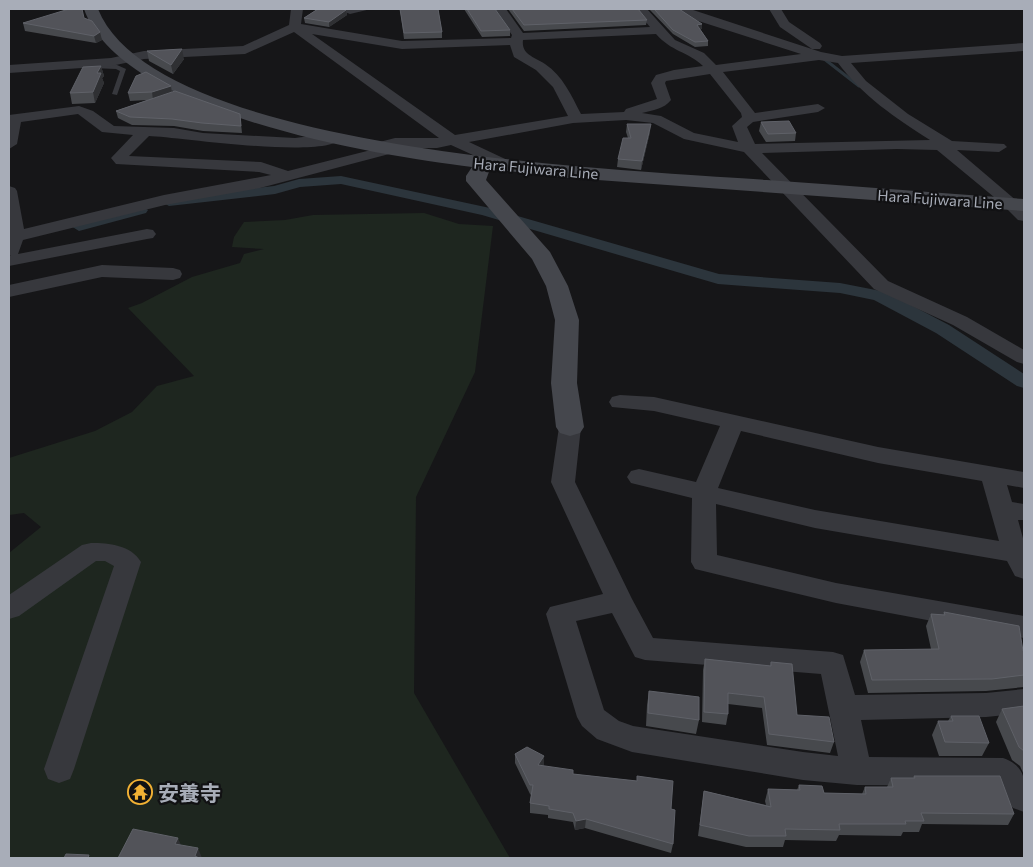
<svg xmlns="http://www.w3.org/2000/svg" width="1033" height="867" font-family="Commissioner,'Noto Sans JP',sans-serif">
	<rect width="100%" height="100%" fill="#161618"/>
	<path fill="#1e261f" d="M424,213L459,224L493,226L475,372L416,497L414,693L510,858H9V553L41,527L24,513L9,515V458L95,431L132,412L157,386L194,376L128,308L142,303L192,277L240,263L244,254L264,249L232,247L234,237L244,222L285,220L313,215Z"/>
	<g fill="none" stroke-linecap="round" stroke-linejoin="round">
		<path stroke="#2c353c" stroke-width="3" d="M823,58L859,86"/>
		<path fill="#2c353c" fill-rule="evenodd" d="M341,176L490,208L719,274L840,283L886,292L949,325L1024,374V388L1017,386L936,333L874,300L840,293L718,284L482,215L341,184L300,187L275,194L169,206L162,202L169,198L274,186L299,179Z
			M141,206L148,210L146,213L79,231L71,226L74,223Z"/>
		<path fill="#37383d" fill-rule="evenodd" d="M337,9H371L350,14Z
			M92,61L96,65H117L126,69L117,95L112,94L120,71L116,69L92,68L89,63Z"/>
		<path fill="#37383d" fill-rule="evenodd" d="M291,9H303L301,24L402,41L511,38L512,35L494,9H506L523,33L650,27L635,9H647L675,40L704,53L716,65L801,54L689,18L676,9H690L821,52L842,56L1024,43V51L851,63L866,81L908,114L952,141L1004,144L1007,147L999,152L957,150L1024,207V221L1018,220L1000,202L937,150L897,149L762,153L888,281L967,317L1024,350V364L1017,362L953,325L874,289L744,152L684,139L653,123L626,120L573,123L469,142L514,163L516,166L508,171L451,145L437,148H394L396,150L393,153L260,188L165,205L23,240L18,254L147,229L153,230L156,234L153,238L147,239L9,266V256L11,255H9V186L15,188L17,191L24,229L164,195L271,175L259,172L116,164L111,158L133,135L102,132L78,114L21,122L17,144L9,149V115L79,106L93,111L114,126L174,128L203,133L295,138L334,133L342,138C327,160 178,137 149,136L129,156L261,162L288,171L371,150L369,147L372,144L395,138H439L294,32L245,54L144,59L111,66L9,73V65L111,58L144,51L243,46L289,25ZM312,34L402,49L510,45L514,57L536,70L553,87L568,116L455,135ZM656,34C672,52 687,51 703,66L674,70L656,75L651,83L657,99L626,109L624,112L581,114C571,95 563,76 545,64C535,57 521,55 523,40ZM819,60L838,63C864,97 894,117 930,140L755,144L747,127L753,122L818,112L825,108L818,104L755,113L723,72ZM710,74L741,113L742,117L732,126L738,142L694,133L661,116L642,113C653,110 664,109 671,100L665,83L666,81Z
			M769,9H781L789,22L820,43L822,46L820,49H812L780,27Z
			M102,265L173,268L180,270L182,274L180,278L173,280L102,277L9,297V285Z
			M620,395L654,397L878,447L1024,472V488L1007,485L1012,502L1024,504V520H1018L1024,542V579L1015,576L1007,561L815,528L716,504L717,555L836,583L1024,616V638L836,603L695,569L691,562L692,498L631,483L627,477L631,471L639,469L696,482L720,426L654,411L612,407L609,402L612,397ZM741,431L878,463L982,481L999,541L815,510L718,488Z
			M570,420L578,422L581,427L575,482L632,599L653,638L833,652L843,655L855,695L986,693L1024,689V713L986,717L861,720L869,757L1003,758C1031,768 1024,788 1024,812L1013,808L995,786L857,785L803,780L632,752L597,739L582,726L577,717L546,614L550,607L603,594L551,482L559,427L562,422ZM612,613L635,657L645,660L821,674L838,756L803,752L633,726L619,721L604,710L576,621Z
			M91,543C109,543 131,545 141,562L74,769L70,779L59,783L48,779L44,769L114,566L105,561H96L19,616L9,619V595L82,545Z"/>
		<path fill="#45474d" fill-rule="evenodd" d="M84,9H98C156,153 628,170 767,180C853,186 938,193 1024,199V211L570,178L490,169L486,180L550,252L568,286L579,320L577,383L584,427L580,433L570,436L560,433L556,427L551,383L555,320L546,286L532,259L466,181V176L472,167C374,155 121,114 84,9Z"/>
	</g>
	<path fill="#47494d" d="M315,9H343L346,10L347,15L329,27L305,23L304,18L316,10Z
		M400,9H438L442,32V38L404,39Z
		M464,9H495L510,30V36L482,37Z
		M508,9H638L647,20L646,25L524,31Z
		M649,9H679L702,24V29H700L708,41V46L695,47L673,34Z
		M84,18L102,40L96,43L25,31L23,23Z
		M147,51L184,59L173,74L149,61Z
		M101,66L104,76L102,78L104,83L95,103L72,104L70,93Z
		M171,86L172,92L240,114L242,133L203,131L174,126L132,125L118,118L116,111L147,100L130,101L128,93Z
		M761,122L796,133L795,141L766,142L759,131Z
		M627,124L650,132L641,170L617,167L618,159L628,138L626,132Z
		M944,612L1023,651H1024V688V687L986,691L868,693L860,662L864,650L931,649L926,626L931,614L943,615Z
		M705,659L770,666L771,662L797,715L834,742L830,753L767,745L762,708L728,704V714L726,725L702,722L703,670Z
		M649,691L699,720L696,734L646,726L647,705Z
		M1024,706V775L1020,766L1012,760L996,722L1002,709Z
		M951,716L989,743L982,756H939L932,735L938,721H948Z
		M515,754L544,766L573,774L637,781V776L671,809L673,844L671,853L585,828L575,830L573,822L548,818V815L530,813V803L531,795L530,794L515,763Z
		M914,776L1014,814L1008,825L922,824L919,832H903L901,836L839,835L836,841L785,840L783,847H746L698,836L704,791L766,805L765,801L768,789L797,790L799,785L824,793L862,794L865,787H887L891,778H913Z"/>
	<path fill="#2f3033" d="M346,10L347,15L329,27V22Z
		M702,24V29L696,30L697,25Z
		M100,32L102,40L96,43L94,36Z
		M182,49L184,59L173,74L171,65Z
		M101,66L104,76L102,78L104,83L95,103L93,92L97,73Z
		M171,86L172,93L153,100L152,92Z
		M651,124L650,132L641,170L642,161Z
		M544,756V765L538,774V765Z
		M586,819L585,828L575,830L576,821Z
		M178,838L183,850L175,844Z
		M198,848L202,858H196L195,856Z"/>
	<path fill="#525359" stroke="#5f6168" d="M69,9H82L84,18L92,21L100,32L94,36L23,23Z
		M318,9H343L346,10L329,22L304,18Z
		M400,9H438L442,32L404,33Z
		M467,9H495L510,30L481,31Z
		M512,9H638L647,20L524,25Z
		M654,9H679L702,24L697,25L708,41L695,42L673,30Z
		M182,49L171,65L147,51Z
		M101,66L97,73H101L93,92L70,93L83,67Z
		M146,72L171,86L152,92L128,93L136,76Z
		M175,91L240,114L241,126L202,123L172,119L130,117L116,111Z
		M789,121L796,133L768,134L761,122Z
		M627,124H651L642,161L618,159L623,138H631Z
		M944,612L1019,626L1023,651H1024V675L992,679L872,680L864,650L939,649L931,614L945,615Z
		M705,659L771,666V662L792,664L797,715L829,717L834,742L769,734L764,697L728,693V714L704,712Z
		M649,691L699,697V720L648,713Z
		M1024,706V751L1019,747L1002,709Z
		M951,716H979L989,743L945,742L938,721H953Z
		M527,747L544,756L538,765L573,770V774L637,781V776L673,781L671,809L675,810L673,844L586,819L576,821L573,813L549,809V806L530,803L533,785H530L515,754Z
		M914,776H1000L1014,814L921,813L924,821H905L906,824H839L840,830L785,829L786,836H749L700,825L704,791L771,807L768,789L800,790L799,785L822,786L824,793L866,794L865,787H893L891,778H915Z
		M133,829L178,838L175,844L198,848L195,856L199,858H118Z
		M66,854L89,855L88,858H64Z"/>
	<defs>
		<symbol id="temple-ring" viewBox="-11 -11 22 22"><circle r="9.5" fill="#111113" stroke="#f2b134" stroke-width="1.5"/><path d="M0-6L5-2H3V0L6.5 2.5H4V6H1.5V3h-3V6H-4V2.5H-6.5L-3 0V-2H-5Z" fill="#f2b134"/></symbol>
	</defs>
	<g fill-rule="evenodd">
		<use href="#temple-ring" x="126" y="778" width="28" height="28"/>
	</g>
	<g text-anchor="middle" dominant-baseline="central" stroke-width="4.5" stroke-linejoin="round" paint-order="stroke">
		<g font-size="15" fill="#a8adb8" stroke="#111113">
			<text transform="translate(536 168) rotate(5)">Hara Fujiwara Line</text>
			<text transform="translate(940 199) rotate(4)">Hara Fujiwara Line</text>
		</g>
		<g font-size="21" font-weight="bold" fill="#a8adb8" stroke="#111113" text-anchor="start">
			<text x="158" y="792">安養寺</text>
		</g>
	</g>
	<rect width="1033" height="867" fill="none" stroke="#a8adb8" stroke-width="20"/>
</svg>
